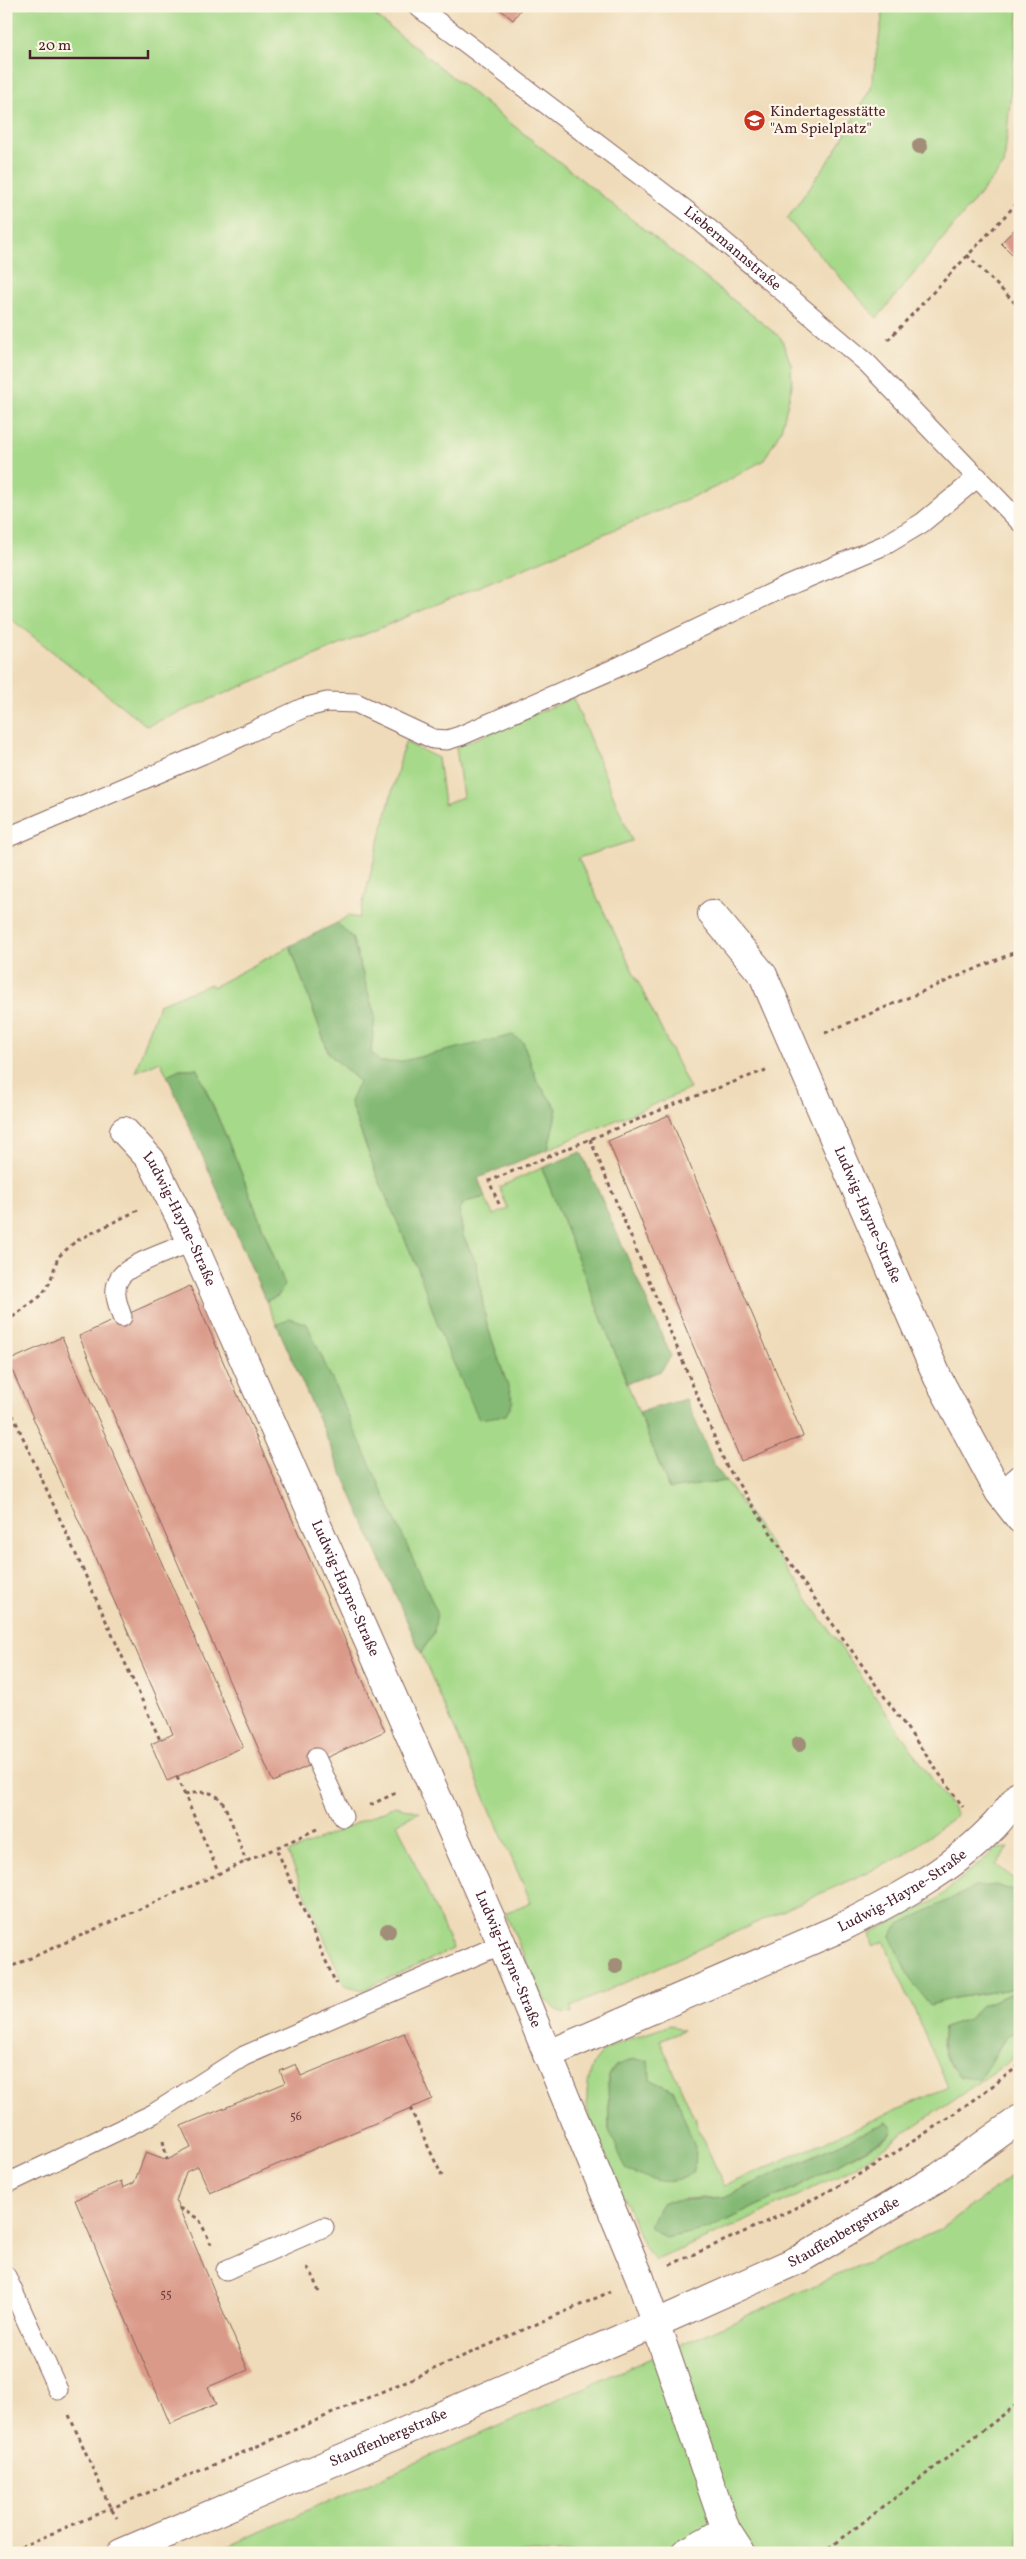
<svg xmlns="http://www.w3.org/2000/svg" width="1026" height="2559" font-family="Vollkorn,serif">
	<rect width="100%" height="100%" fill="#fcf5e5"/>
	<filter id="ink" filterUnits="userSpaceOnUse"><feTurbulence type="fractalNoise" baseFrequency=".02" numOctaves="2"/><feDisplacementMap in="SourceGraphic" scale="10" xChannelSelector="R" yChannelSelector="G"/><feConvolveMatrix kernelMatrix="1 2 1 2 8 2 1 2 1" color-interpolation-filters="sRGB"/></filter>
	<filter id="wash" filterUnits="userSpaceOnUse"><feTurbulence type="fractalNoise" baseFrequency=".0096" numOctaves="4" result="noise"/><feDisplacementMap in="SourceGraphic" scale="20" xChannelSelector="R" yChannelSelector="G"/><feGaussianBlur stdDeviation="1.12" result="paint"/><feColorMatrix in="noise" values="0 0 0 0 0 0 0 0 0 0 0 0 0 0 0 0 0 1.4 0 .05"/><feComposite in="paint" operator="in"/></filter>
	<g filter="url(#wash)">
		<rect width="100%" height="100%" fill="#efdbb9"/>
		<path fill="#a6d989" stroke="#787c5a" fill-rule="evenodd" d="M6,6H363L781,338L791,364L792,386L781,430L764,460L718,486L147,726L6,615Z
			M884,6H1019L1004,165L877,318L787,219L834,153L871,88Z
			M573,698L632,841L578,858L690,1089L548,1149L557,1109L537,1081L523,1042L398,1062H379L371,1052L375,1016L352,938L337,923L348,916L359,918L405,742L438,758L444,804L463,797L456,747Z
			M290,946L329,1054L359,1081L350,1103L377,1176L418,1269L512,1401L486,1322L476,1262L463,1236L459,1210L465,1202L485,1197L493,1215L508,1209L499,1187L542,1168L669,1489L726,1481L957,1815L903,1856L571,2007L572,2014L561,2013L543,1998L505,1913L531,1902L421,1653L434,1633L290,1318L277,1325L266,1301L278,1296L285,1285L237,1162L197,1069H180L167,1075L160,1061L135,1072L159,1004L211,984L213,987Z
			M395,1806L420,1812L397,1823L453,1949L363,1990L344,1985L288,1853Z
			M1009,1848L996,1865L1020,1883V1893C980,1880 975,1887 940,1905L930,2005L955,1998L1011,1989L1020,1981V1992L1017,1991L981,2006L969,2019L944,2027L942,2042L950,2067L992,2061L1006,2036L1020,2029V2051L1007,2063L855,2167L748,2220L656,2260L645,2249L588,2113C585,2096 588,2062 604,2051C617,2042 653,2032 670,2025L683,2030L660,2040L724,2186L948,2087L884,1941L873,1946L870,1933L935,1901L996,1849ZM650,2071V2079L609,2130L608,2078ZM887,2122L893,2129L890,2136L805,2183L708,2229L684,2199L724,2197Z
			M1020,2170V2553H213L939,2230Z"/>
		<path fill="#84b975" stroke="#676c50" d="M337,923L352,937L375,1016L371,1052L379,1062H398L513,1035L523,1042L537,1081L557,1109L548,1149L478,1178L485,1197L465,1202L459,1210L463,1236L476,1262L486,1322L513,1401L506,1415L479,1419L443,1340L418,1269L377,1176L350,1102L359,1081L329,1054L290,946Z
			M180,1069H197L237,1162L285,1285L278,1296L266,1301L167,1075Z
			M581,1152L671,1356L661,1371L627,1383L542,1168Z
			M290,1318L307,1324L437,1612L434,1633L421,1653L277,1325Z
			M686,1399L715,1467L726,1481L669,1489L639,1412Z
			M996,1885L1020,1893V1981L1011,1989L955,1998L930,2005L910,1979L890,1936L898,1925L975,1887Z
			M1017,1991L1020,1992V2029L1006,2036L980,2079L960,2077C946,2063 941,2047 944,2027L969,2019L981,2006Z
			M634,2059L648,2061L650,2079L674,2091L695,2147L694,2171C672,2190 652,2179 627,2171L609,2130L608,2077L615,2066Z
			M887,2122L893,2129L890,2135L805,2183L708,2229L666,2238L650,2227L654,2216L663,2202L724,2197Z"/>
		<g id="blocks">
			<path fill="#da9a89" d="M496,6H523L513,20Z
				M1020,224V262L1001,243Z
				M669,1115L803,1436L741,1461L608,1141Z
				M190,1286L385,1731L273,1782L79,1336Z
				M62,1337L243,1747L167,1781L151,1744L173,1734L8,1361Z
				M404,2033L432,2099L210,2193L198,2166L186,2172L176,2201L248,2370L208,2387L216,2404L170,2424L75,2200L121,2181L123,2188L134,2183L146,2152L167,2160L191,2148L181,2126L285,2083L280,2071L296,2064L301,2076Z"/>
		</g>
	</g>
	<g filter="url(#ink)">
		<use href="#blocks" fill-opacity="0" stroke="#84615d" stroke-width="1"/>
		<g fill="none" stroke-linecap="round" stroke-linejoin="round">
			<defs>
				<g id="service">
					<path id="s1" d="M417,6L695,217L867,363L1020,522"/>
					<path d="M6,838L203,754L303,708L327,702L356,703L433,739L447,740L460,736L616,668L776,591L887,544L922,523L978,477"/>
					<path d="M122,1317C118,1305 112,1291 119,1279C127,1264 175,1249 192,1242"/>
					<path d="M999,1492L1020,1474"/>
					<path d="M316,1758L343,1817"/>
					<path d="M6,2184L153,2114L244,2056L502,1944"/>
					<path d="M226,2270L324,2227"/>
					<path d="M6,2276L58,2390"/>
				</g>
				<g id="minor">
					<path id="s2" d="M712,914L763,975L938,1378L999,1492L1020,1519"/>
					<path id="s3" d="M124,1131L151,1160L192,1242L502,1944L640,2278L726,2530L685,2553"/>
					<path id="s4" d="M547,2055L838,1929C892,1902 948,1873 990,1830C1001,1820 1010,1806 1020,1794"/>
					<path d="M726,2530L741,2553"/>
					<path id="s5" d="M121,2553L657,2323L800,2259L939,2177L1020,2119"/>
				</g>
			</defs>
			<use href="#service" stroke="#84615d" stroke-width="21"/>
			<use href="#minor" stroke="#84615d" stroke-width="30"/>
			<path stroke="#84615d" stroke-width="3" stroke-dasharray="4 4" stroke-linecap="butt" d="M967,255L1020,308
				M888,340L1020,200
				M825,1033L1020,950
				M590,1139L726,1465L805,1585L963,1807
				M499,1204L489,1181L680,1102L766,1070
				M6,1322L42,1295L50,1282L58,1257L76,1241L138,1210
				M6,1400L160,1740
				M177,1777L219,1874
				M185,1795C196,1792 212,1789 221,1800C228,1809 241,1848 246,1862
				M370,1805L398,1792
				M317,1829L276,1848L336,1984
				M6,1969L276,1848
				M410,2108L442,2176
				M163,2141L167,2160
				M179,2208L199,2219L211,2244
				M670,2265C720,2242 771,2221 819,2196C891,2159 956,2114 1020,2065
				M307,2267L315,2279L319,2293
				M69,2415L110,2507L117,2518
				M6,2553L246,2451L610,2292
				M823,2553L1020,2402"/>
			<use href="#service" stroke="#fff" stroke-width="19"/>
			<use href="#minor" stroke="#fff" stroke-width="28"/>
		</g>
		<g fill="#a18d78">
			<circle cx="920" cy="146" r="8"/>
			<circle cx="799" cy="1744" r="8"/>
			<circle cx="388" cy="1931" r="8"/>
			<circle cx="616" cy="1966" r="8"/>
		</g>
	</g>
	<defs>
		<symbol id="school-disc" viewBox="-11 -11 22 22"><circle r="9.5" fill="#c8321e" stroke="#fcf5e5"/><path d="M0-5L7-2L0 1L-7-2ZM-4 1L0 2.5L4 1V4Q0 6-4 4Z" fill="#fff"/></symbol>
	</defs>
	<g fill-rule="evenodd">
		<use href="#school-disc" x="742" y="108" width="25" height="25"/>
	</g>
	<g text-anchor="middle" dominant-baseline="central" stroke-width="4.5" stroke-linejoin="round" paint-order="stroke">
		<g font-size="12" fill="#6e3e42">
			<text x="296" y="2117">56</text>
			<text x="166" y="2295">55</text>
		</g>
		<g font-size="15" fill="#4a1f2b" stroke="#fcf5e5" text-anchor="start">
			<text x="770" y="112">Kindertagesstätte<tspan x="770" dy="17">"Am Spielplatz"</tspan></text>
		</g>
		<g font-size="15" fill="#4a1f2b" stroke="#fcf5e5">
			<text stroke="none"><textPath href="#s1" startOffset="398">Liebermannstraße</textPath></text>
			<text stroke="none"><textPath href="#s2" startOffset="341">Ludwig-Hayne-Straße</textPath></text>
			<text stroke="none"><textPath href="#s3" startOffset="105">Ludwig-Hayne-Straße</textPath></text>
			<text stroke="none"><textPath href="#s3" startOffset="510">Ludwig-Hayne-Straße</textPath></text>
			<text stroke="none"><textPath href="#s4" startOffset="392">Ludwig-Hayne-Straße</textPath></text>
			<text stroke="none"><textPath href="#s3" startOffset="915">Ludwig-Hayne-Straße</textPath></text>
			<text stroke="none"><textPath href="#s5" startOffset="791">Stauffenbergstraße</textPath></text>
			<text stroke="none"><textPath href="#s5" startOffset="291">Stauffenbergstraße</textPath></text>
		</g>
	</g>
	<rect width="1026" height="2559" fill="none" stroke="#fcf5e5" stroke-width="25"/>
	<path d="M30 50v8h118v-8" fill="none" stroke="#4a1f2b" stroke-width="2.5"/>
	<text x="38" y="50" font-size="15" fill="#4a1f2b" stroke="#fcf5e5" stroke-width="4" paint-order="stroke">20 m</text>
</svg>
